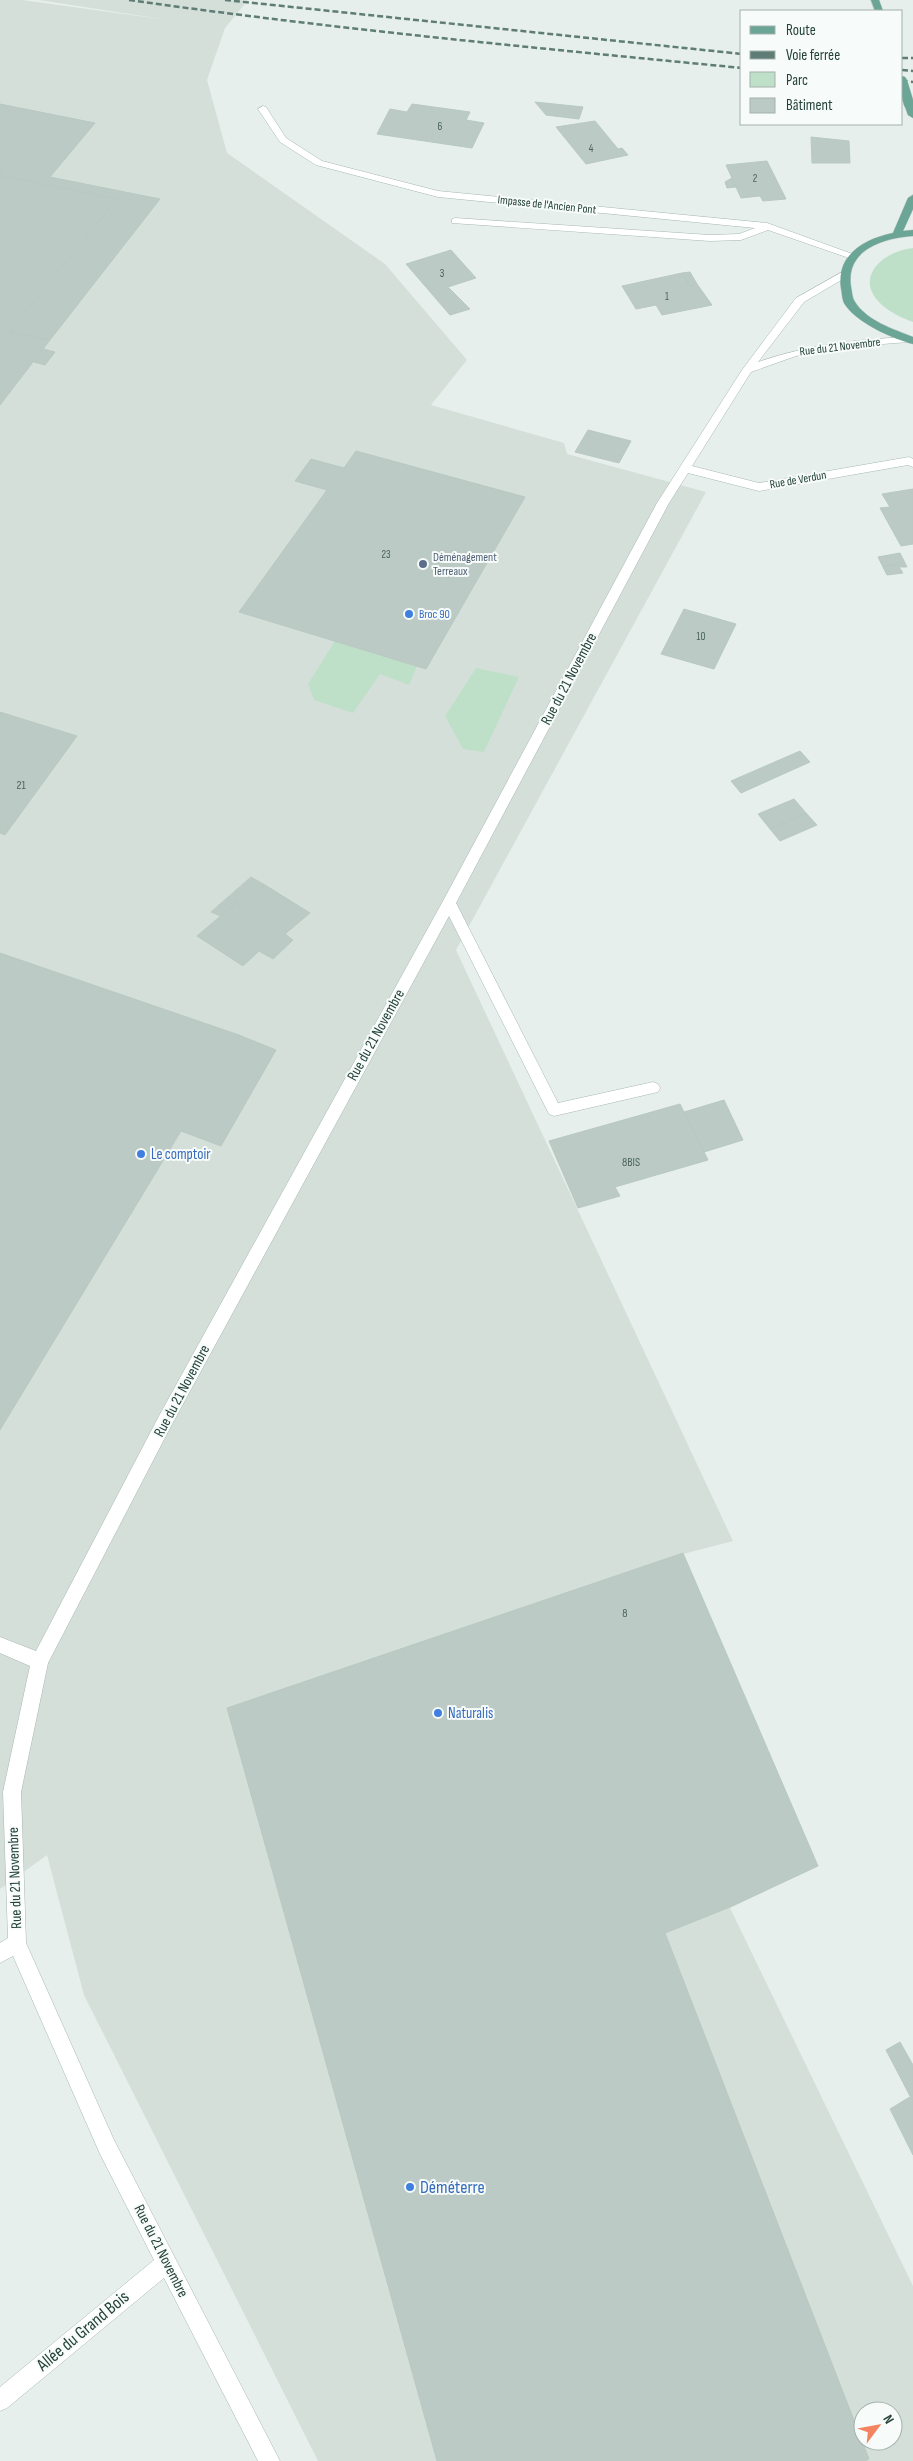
<svg xmlns="http://www.w3.org/2000/svg" width="913" height="2461" font-family="'Sofia Sans Condensed',sans-serif">
	<rect width="100%" height="100%" fill="#e6efeb"/>
	<path fill="#d4dfda" fill-rule="evenodd" d="M0,0H22L168,20L39,0H248L225,28L207,80L227,153L385,264L467,360L431,405L564,443L567,454L706,492L456,950L733,1541L683,1554L818,1866L730,1908L913,2286V2461H318L84,1995L47,1855L0,1889ZM863,2411H893V2441H863Z"/>
	<path fill="#bfe0c8" d="M913,248V322C902,318 891,313 882,305C852,278 883,251 913,248Z
		M335,641L417,666L409,685L380,674L353,713L314,700L308,684Z
		M476,668L519,677L484,752L463,749L445,716Z"/>
	<path fill="#bbcac4" stroke="#b8c9c2" d="M535,102L583,107L579,119L546,115Z
		M0,104L95,123L50,177L160,199L50,340L9,332L117,199L0,175Z
		M412,104L470,112L466,120L484,123L472,148L377,134L390,109L407,112Z
		M595,121L618,149L622,148L628,155L586,164L556,127Z
		M811,137L849,141L850,163H812Z
		M767,161L786,199L763,201L760,196L741,198L726,165Z
		M0,175L117,199L9,332L50,340L0,405Z
		M732,178L736,187L727,188L725,182Z
		M451,250L476,278L448,287L470,309L450,315L406,264Z
		M690,272L697,284L690,286L682,273Z
		M682,273L690,286L697,284L712,305L662,315L656,305L636,309L622,286Z
		M43,349L55,352L45,365L34,362Z
		M588,430L631,441L619,463L575,452Z
		M356,451L525,497L426,669L239,612L327,490L295,481L311,459L344,468Z
		M913,489V544L901,546L880,508L890,507L882,494Z
		M900,553L907,567H900L897,564L883,567L878,557Z
		M897,564L903,573L887,575L883,567Z
		M684,609L736,624L714,669L661,654Z
		M0,712L77,736L5,835L0,833Z
		M800,751L810,762L741,793L731,781Z
		M794,799L806,813L770,829L758,814Z
		M806,813L817,825L780,841L770,829Z
		M251,877L265,885L240,906L236,903L221,916L211,912Z
		M265,885L310,913L285,934L293,940L273,959L259,951L243,966L197,936L236,903L240,906Z
		M0,953L239,1035L276,1050L221,1146L181,1131L0,1430Z
		M724,1100L743,1140L704,1152L684,1112Z
		M680,1104L708,1160L615,1187L620,1196L578,1208L549,1141Z
		M683,1553L818,1866L730,1907L665,1933L869,2459L865,2461H437L227,1708Z
		M900,2042L913,2065V2095L910,2096L886,2050Z
		M913,2095V2155L890,2109Z"/>
	<g fill="none" stroke-linecap="round" stroke-linejoin="round">
		<defs>
			<path id="minor" d="M263,106L266,107L286,138L322,161L438,191L767,223L858,256L849,258L768,230L741,240L710,241L452,223V219L455,218L710,235L739,234L755,228L438,197L316,165L280,142L258,109Z
				M844,271L849,274L848,276L804,302L758,362C807,345 854,340 905,337L909,338V342L843,347L796,356L751,372L692,466L759,483L909,457L913,459V467L908,465L759,491L688,473L669,503L456,903L558,1103L653,1082L658,1084L660,1088L658,1092L554,1116L549,1114L449,916L171,1426L48,1663L21,1792L26,1943L114,2140L280,2461H258L164,2278L7,2408L0,2411V2387L154,2260L100,2154L13,1956L0,1963V1943L8,1938L3,1792L30,1666L0,1653V1637L36,1651L159,1416L443,901L657,503L742,370L796,298Z"/>
			<path id="major" d="M871,0H879L883,11H875Z
				M909,101L913,103V118L908,115L904,104Z
				M913,195V209L903,231L913,230V236C883,238 845,250 851,287C852,291 852,298 855,302C867,321 893,329 913,337V344C893,339 855,322 844,303C842,299 842,292 841,288C836,255 864,239 893,233L908,198Z"/>
		</defs>
		<use href="#minor" stroke="#a8b8b2" stroke-width="1"/>
		<use href="#major" stroke="#c2cac8" stroke-width="1"/>
		<use href="#minor" fill="#fff" fill-rule="evenodd"/>
		<use href="#major" fill="#6aa596" fill-rule="evenodd"/>
		<path stroke="#5f7d75" stroke-width="2.5" stroke-dasharray="6 3" stroke-linecap="butt" d="M129,0C333,29 537,48 742,68
			M225,0L742,54
			M902,58H913
			M902,70L913,71
			M902,81L913,82"/>
		<defs>
			<path id="major-bridge" d="M902,81L909,104"/>
		</defs>
		<use href="#major-bridge" stroke="#c2cac8" stroke-width="11" stroke-linecap="butt"/>
		<use href="#major-bridge" stroke="#6aa596" stroke-width="10"/>
	</g>
	<circle fill="#5c6f8a" stroke="#f7fbf9" stroke-width="2" cx="423" cy="564" r="5"/>
	<g fill="#3f7fe0" stroke="#f7fbf9" stroke-width="2">
		<circle cx="409" cy="614" r="5"/>
		<circle cx="141" cy="1154" r="5"/>
		<circle cx="438" cy="1713" r="5"/>
		<circle cx="410" cy="2187" r="5"/>
	</g>
	<g text-anchor="middle" dominant-baseline="central" stroke-width="4" stroke-linejoin="round" paint-order="stroke">
		<g font-size="11" fill="#4a645c">
			<text x="440" y="126">6</text>
			<text x="591" y="148">4</text>
			<text x="755" y="178">2</text>
			<text x="442" y="273">3</text>
			<text x="667" y="296">1</text>
			<text x="386" y="554">23</text>
			<text x="701" y="636">10</text>
		</g>
		<g font-size="12" fill="#24423a" stroke="#f7fbf9">
			<text transform="translate(547 205) rotate(6)">Impasse de l'Ancien Pont</text>
			<text transform="translate(840 347) rotate(-7)">Rue du 21 Novembre</text>
			<text transform="translate(798 480) rotate(-10)">Rue de Verdun</text>
		</g>
		<g font-size="12" fill="#4e5e75" stroke="#f7fbf9" text-anchor="start">
			<text x="433" y="557">Déménagement<tspan x="433" dy="14">Terreaux</tspan></text>
		</g>
		<g font-size="12" fill="#366cbe" stroke="#f7fbf9" text-anchor="start">
			<text x="419" y="614">Broc 90</text>
		</g>
		<g font-size="12" fill="#4a645c">
			<text x="21" y="785">21</text>
			<text x="631" y="1162">8BIS</text>
			<text x="625" y="1613">8</text>
		</g>
		<g font-size="15" fill="#24423a" stroke="#f7fbf9">
			<text transform="translate(569 679) rotate(-62)">Rue du 21 Novembre</text>
			<text transform="translate(376 1035) rotate(-61)">Rue du 21 Novembre</text>
			<text transform="translate(182 1391) rotate(-62)">Rue du 21 Novembre</text>
			<text transform="translate(15 1878) rotate(-92)">Rue du 21 Novembre</text>
			<text transform="translate(161 2251) rotate(63)">Rue du 21 Novembre</text>
		</g>
		<g font-size="15" fill="#366cbe" stroke="#f7fbf9" text-anchor="start">
			<text x="151" y="1154">Le comptoir</text>
			<text x="448" y="1713">Naturalis</text>
		</g>
		<g font-size="18" fill="#366cbe" stroke="#f7fbf9" text-anchor="start">
			<text x="420" y="2187">Déméterre</text>
		</g>
		<g font-size="18" fill="#24423a" stroke="#f7fbf9">
			<text transform="translate(83 2331) rotate(-40)">Allée du Grand Bois</text>
		</g>
	</g>
	<rect x="740" y="10" width="162" height="115" fill="#f7fbf9" stroke="#a3b1ad"/>
	<rect x="750" y="26" width="25" height="8" fill="#6aa596" stroke="#a3b1ad"/>
	<text x="786" y="35" font-size="15" fill="#24423a">Route</text>
	<rect x="750" y="51" width="25" height="8" fill="#5f7d75" stroke="#a3b1ad"/>
	<text x="786" y="60" font-size="15" fill="#24423a">Voie ferrée</text>
	<rect x="750" y="72" width="25" height="15" fill="#bfe0c8" stroke="#a3b1ad"/>
	<text x="786" y="85" font-size="15" fill="#24423a">Parc</text>
	<rect x="750" y="98" width="25" height="15" fill="#bbcac4" stroke="#a3b1ad"/>
	<text x="786" y="110" font-size="15" fill="#24423a">Bâtiment</text>
	<g transform="translate(878 2426) rotate(58)"><circle r="24" fill="#f7fbf9" stroke="#a3b1ad"/>
	<path d="M0-4L9 19L0 12L-9 19Z" fill="#f4845f"/>
	<text y="-8" font-size="14" font-weight="bold" text-anchor="middle" fill="#24423a">N</text>
	</g>
</svg>
